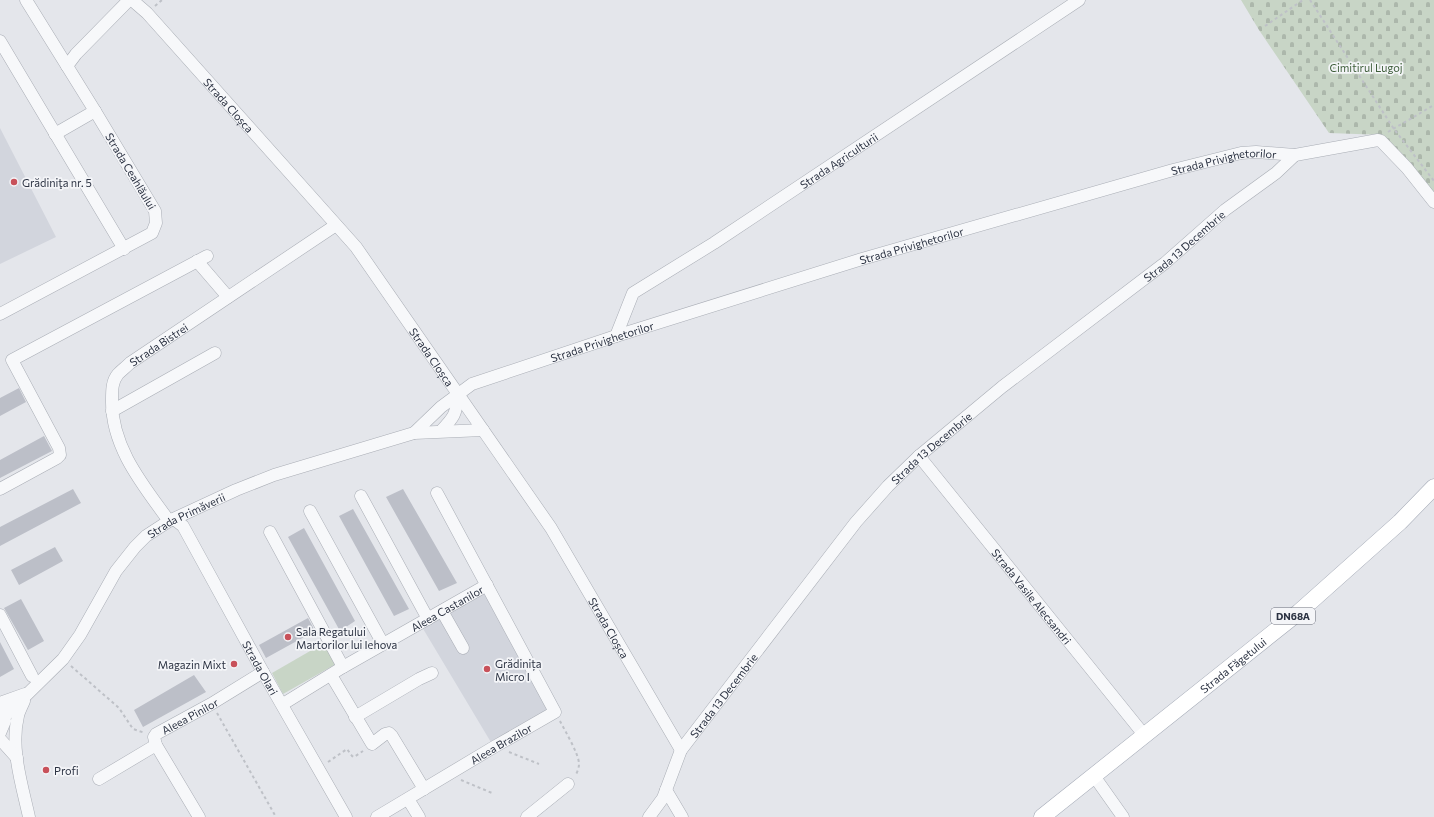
<svg xmlns="http://www.w3.org/2000/svg" width="1434" height="817" font-family="Commissioner,sans-serif">
	<defs>
		<pattern id="cemetery-stones" width="16" height="16" patternUnits="userSpaceOnUse"><rect width="16" height="16" fill="#c8d5c6"/><path d="M2 7V4a2 2 0 0 1 4 0v3zM10 15v-3a2 2 0 0 1 4 0v3z" fill="#acb7ab"/></pattern>
	</defs>
	<rect width="100%" height="100%" fill="#e4e6eb"/>
	<path fill="#d2d5dd" d="M0,128L56,237L0,264Z
		M485,590L548,710L492,744L422,627Z"/>
	<path fill="url(#cemetery-stones)" d="M1241,0H1434V201L1383,135L1329,133L1259,30Z"/>
	<path fill="#c8d5c6" d="M324,643L336,664L283,694L272,673Z"/>
	<path fill="#bcbfc8" d="M19,388L26,402L0,416V398Z
		M44,436L52,451L0,478V460Z
		M73,489L81,503L0,546V527Z
		M403,489L457,583L439,591L386,497Z
		M353,509L409,609L394,616L339,516Z
		M304,528L355,621L340,631L288,537Z
		M55,547L63,561L19,585L11,570Z
		M21,599L44,641L28,650L4,608Z
		M308,618L315,631L266,658L259,645Z
		M0,642L14,669L0,677Z
		M194,675L206,692L143,727L134,710Z"/>
	<g fill="none" stroke-linecap="round" stroke-linejoin="round">
		<defs>
			<g id="minor">
				<path id="s1" d="M132,0L147,13L356,247L551,528L681,750"/>
				<path d="M0,41L124,249"/>
				<path d="M67,66L76,54L129,0"/>
				<path d="M55,134L95,111"/>
				<path d="M197,261L228,297"/>
				<path d="M0,314L152,233L156,223L155,211L95,111L26,0"/>
				<path id="s2" d="M616,336L633,293L714,243L1079,0"/>
				<path d="M112,411L215,353"/>
				<path d="M441,431C454,417 456,415 458,395"/>
				<path id="s3" d="M414,433L441,407L472,384L616,336L862,259L1173,170L1241,153L1256,152L1295,155L1378,140L1381,141L1407,168L1434,202"/>
				<path id="s4" d="M919,456L1145,736"/>
				<path d="M0,489L57,458L60,455L59,448L12,360L207,256"/>
				<path d="M361,496L428,619"/>
				<path d="M310,511L383,644"/>
				<path id="s5" d="M174,519L183,526L263,672L346,817"/>
				<path id="s6" d="M169,521C143,485 111,447 112,400C112,390 112,381 118,374C122,370 126,367 130,363L336,225"/>
				<path d="M270,532L343,667"/>
				<path d="M442,611L463,648"/>
				<path d="M0,615L32,676"/>
				<path d="M331,675L372,744L385,734L389,733L392,736L424,789"/>
				<path d="M24,701C22,706 19,711 18,716C10,748 22,785 29,817"/>
				<path d="M0,703L25,694"/>
				<path id="s7" d="M283,704L343,667L487,585"/>
				<path id="s8" d="M4,717L63,659L80,635L116,571L135,547L146,536L169,521L236,490L274,475L414,433L483,430"/>
				<path d="M355,717L419,679L432,673"/>
				<path d="M0,733L5,721L1,710"/>
				<path d="M0,739L17,758"/>
				<path d="M1094,776L1123,817"/>
				<path d="M99,779L156,745"/>
				<path d="M666,790L682,817"/>
				<path d="M408,799L419,817"/>
				<path id="s9" d="M199,817L156,745L154,737L156,734L211,704L263,672"/>
				<path id="s10" d="M377,817L494,747L555,712L437,493"/>
				<path d="M527,817L568,784"/>
				<path id="s11" d="M649,817L663,798L681,750L856,522L888,486L919,456L1002,387L1165,263L1225,210L1276,173L1295,155"/>
			</g>
			<g id="major">
				<path id="s12" d="M1042,817L1299,612L1400,522L1434,487"/>
			</g>
		</defs>
		<use href="#minor" stroke="#a9adb5" stroke-width="13"/>
		<use href="#major" stroke="#a4aab6" stroke-width="17"/>
		<path stroke="#bec1c7" stroke-width="2" stroke-dasharray="3 3" stroke-linecap="butt" d="M1310,0L1394,129L1434,181
			M155,6L162,0
			M1265,26L1303,0
			M1388,132L1434,105
			M71,666L119,708L133,729L145,733
			M217,713L276,817
			M560,721C565,731 579,754 579,764C579,768 577,773 575,776
			M509,752L539,764
			M328,762L347,749L352,756L354,757L363,751
			M461,780L492,793"/>
		<use href="#minor" stroke="#f7f8fa" stroke-width="12"/>
		<use href="#major" stroke="#fff" stroke-width="16"/>
	</g>
	<g fill="#c8515a" stroke="#f4f5f8" stroke-width="1.5">
		<circle cx="14" cy="182" r="4"/>
		<circle cx="288" cy="637" r="4"/>
		<circle cx="234" cy="664" r="4"/>
		<circle cx="487" cy="669" r="4"/>
		<circle cx="46" cy="770" r="4"/>
	</g>
	<g text-anchor="middle" dominant-baseline="central" stroke-width="3.5" stroke-linejoin="round" paint-order="stroke">
		<rect fill="#f4f5f8" stroke="#686d79" stroke-width="1" x="1271" y="608" width="44" height="16" rx="3"/>
		<g font-size="10" font-weight="bold" fill="#2c3343">
			<text x="1293" y="616">DN68A</text>
		</g>
		<g font-size="11" fill="#3e5e3a" stroke="#f4f5f8">
			<text x="1366" y="67">Cimitirul Lugoj</text>
		</g>
		<g font-size="11" fill="#2c3343" stroke="#f4f5f8">
			<text stroke="none"><textPath href="#s1" startOffset="143">Strada Cloșca</textPath></text>
			<text stroke="none"><textPath href="#s2" startOffset="291">Strada Agriculturii</textPath></text>
			<text stroke="none"><textPath href="#s3" startOffset="861">Strada Privighetorilor</textPath></text>
			<text transform="translate(131 171) rotate(59)">Strada Ceahlăului</text>
			<text stroke="none"><textPath href="#s3" startOffset="537">Strada Privighetorilor</textPath></text>
			<text stroke="none"><textPath href="#s11" startOffset="792">Strada 13 Decembrie</textPath></text>
			<text stroke="none"><textPath href="#s3" startOffset="213">Strada Privighetorilor</textPath></text>
			<text stroke="none"><textPath href="#s6" startOffset="214">Strada Bistrei</textPath></text>
			<text stroke="none"><textPath href="#s1" startOffset="467">Strada Cloșca</textPath></text>
			<text stroke="none"><textPath href="#s11" startOffset="468">Strada 13 Decembrie</textPath></text>
			<text stroke="none"><textPath href="#s8" startOffset="277">Strada Primăverii</textPath></text>
			<text stroke="none"><textPath href="#s4" startOffset="180">Strada Vasile Alecsandri</textPath></text>
			<text stroke="none"><textPath href="#s7" startOffset="190">Aleea Castanilor</textPath></text>
			<text stroke="none"><textPath href="#s1" startOffset="791">Strada Cloșca</textPath></text>
			<text stroke="none"><textPath href="#s12" startOffset="244">Strada Făgetului</textPath></text>
			<text stroke="none"><textPath href="#s5" startOffset="173">Strada Olari</textPath></text>
			<text stroke="none"><textPath href="#s11" startOffset="144">Strada 13 Decembrie</textPath></text>
			<text stroke="none"><textPath href="#s9" startOffset="134">Aleea Pinilor</textPath></text>
			<text stroke="none"><textPath href="#s10" startOffset="144">Aleea Brazilor</textPath></text>
		</g>
		<g font-size="11" fill="#2c3343" stroke="#f4f5f8" text-anchor="start">
			<text x="22" y="182">Grădiniţa nr. 5</text>
			<text x="296" y="631">Sala Regatului<tspan x="296" dy="13">Martorilor lui Iehova</tspan></text>
			<text x="495" y="663">Grădinița<tspan x="495" dy="13">Micro I</tspan></text>
			<text x="226" y="664" text-anchor="end">Magazin Mixt</text>
			<text x="54" y="770">Profi</text>
		</g>
	</g>
</svg>
